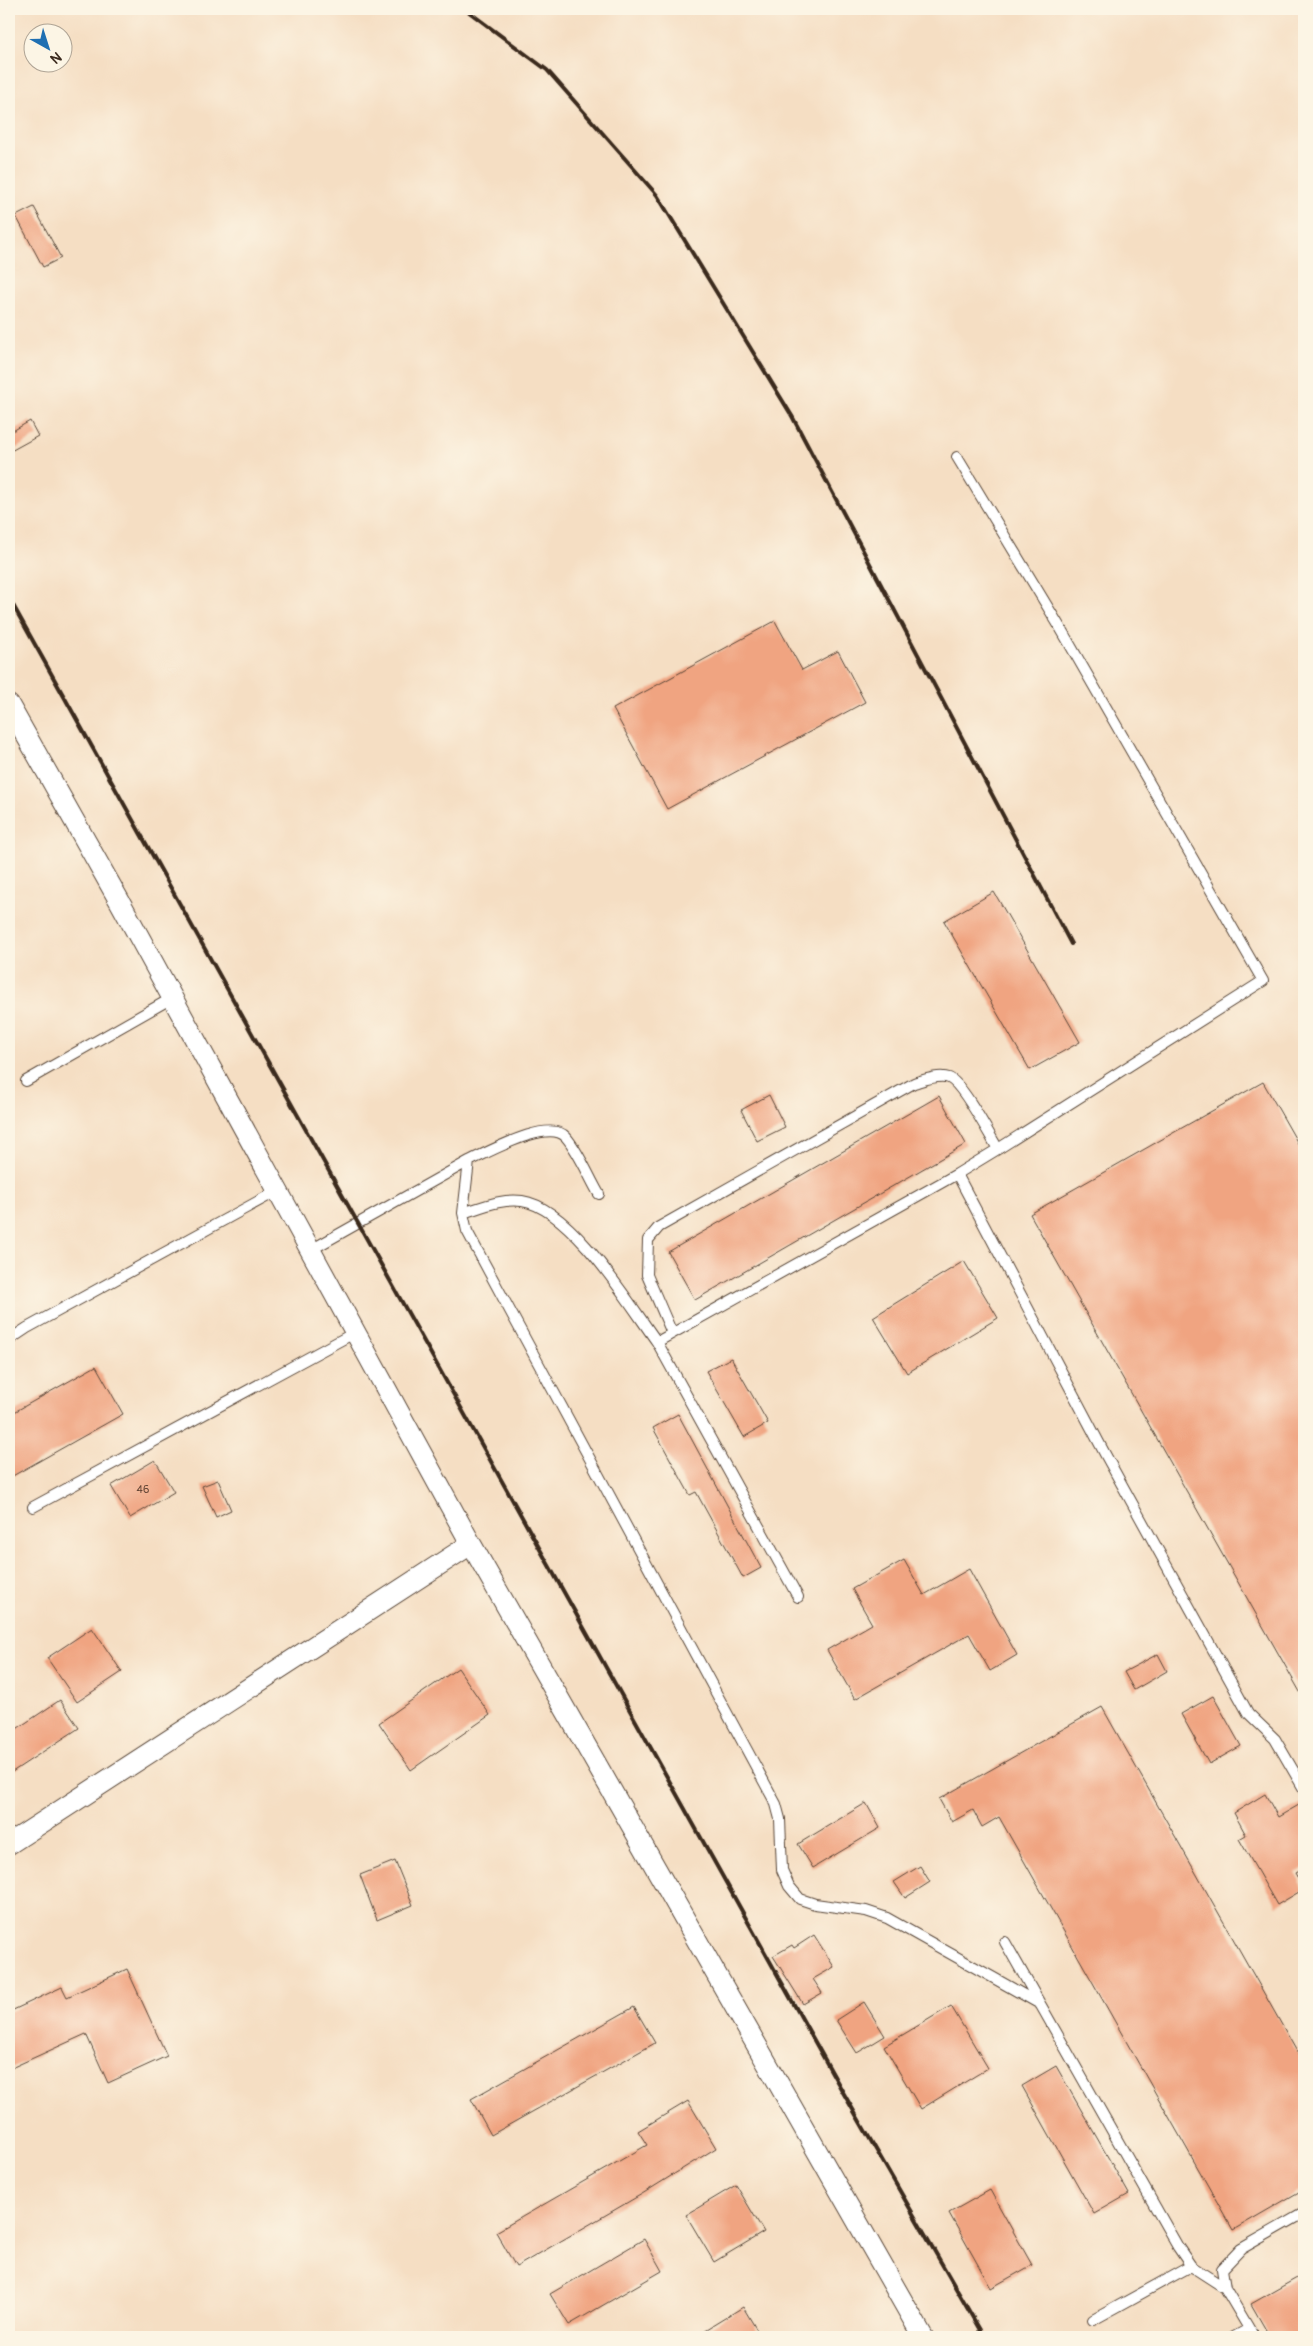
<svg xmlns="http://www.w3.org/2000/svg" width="1313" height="2346" font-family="Pangolin,sans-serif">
	<rect width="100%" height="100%" fill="#fcf5e5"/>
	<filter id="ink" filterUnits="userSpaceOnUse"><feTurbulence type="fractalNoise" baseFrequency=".02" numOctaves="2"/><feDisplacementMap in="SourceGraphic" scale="10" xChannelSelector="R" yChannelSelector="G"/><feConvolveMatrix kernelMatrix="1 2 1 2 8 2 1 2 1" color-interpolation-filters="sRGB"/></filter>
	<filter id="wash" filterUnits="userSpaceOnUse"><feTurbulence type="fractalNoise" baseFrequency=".0096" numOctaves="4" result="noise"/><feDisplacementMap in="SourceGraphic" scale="20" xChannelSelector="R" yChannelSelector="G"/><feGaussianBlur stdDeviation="1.12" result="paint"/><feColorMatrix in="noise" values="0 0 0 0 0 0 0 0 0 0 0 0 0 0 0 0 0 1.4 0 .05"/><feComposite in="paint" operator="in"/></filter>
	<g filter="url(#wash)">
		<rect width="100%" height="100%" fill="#f5dec3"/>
		<g id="blocks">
			<path fill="#f0a481" d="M34,207L61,258L43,267L16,216Z
				M30,421L38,436L9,452V433Z
				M775,621L802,670L838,651L865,702L667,809L613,709Z
				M994,892L1080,1042L1030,1070L944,921Z
				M1263,1082L1304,1154V1699L1030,1214Z
				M769,1095L785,1127L757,1141L741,1110Z
				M939,1096L966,1144L695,1300L668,1252Z
				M964,1261L998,1318L907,1373L873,1317Z
				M731,1358L768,1423L744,1437L706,1371Z
				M96,1366L123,1414L9,1478V1415Z
				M678,1414L761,1568L743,1578L696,1492L690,1495L653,1428Z
				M155,1460L174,1492L130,1518L111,1486Z
				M218,1480L231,1510L216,1517L202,1486Z
				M904,1560L924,1595L969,1569L1017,1655L990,1671L969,1634L855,1699L827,1650L872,1624L852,1589Z
				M92,1628L122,1672L77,1702L47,1658Z
				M1158,1654L1167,1671L1134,1690L1124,1672Z
				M458,1668L490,1715L411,1770L379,1723Z
				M1213,1696L1241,1746L1209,1764L1181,1714Z
				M60,1700L79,1728L9,1774V1734Z
				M1102,1707L1304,2064V2189L1233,2230L999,1817L982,1827L973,1810L952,1822L939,1799Z
				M1265,1794L1278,1817L1304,1802V1868L1295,1873L1304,1889L1277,1905L1239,1839L1246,1835L1234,1813Z
				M866,1803L880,1828L813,1868L798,1844Z
				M395,1861L413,1905L377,1920L360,1875Z
				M920,1866L930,1882L905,1898L894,1882Z
				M814,1935L834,1967L813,1979L822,1993L803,2004L773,1956L792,1945L794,1948Z
				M127,1969L167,2056L108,2083L86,2034L9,2069V2012L62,1987L67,1997Z
				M864,2002L885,2036L857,2053L836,2020Z
				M951,2006L988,2068L921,2109L884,2046Z
				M634,2007L655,2043L491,2135L471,2099Z
				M1056,2066L1129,2194L1094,2214L1022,2086Z
				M688,2101L716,2148L642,2194L516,2267L496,2232L647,2145L638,2131Z
				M736,2185L764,2232L714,2262L686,2215Z
				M990,2190L1032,2265L991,2288L949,2213Z
				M644,2239L662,2271L569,2325L550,2294Z
				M1304,2274V2337H1270L1251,2304Z
				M743,2307L761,2337H694Z"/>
		</g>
	</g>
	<g filter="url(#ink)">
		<use href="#blocks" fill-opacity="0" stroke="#574537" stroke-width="1"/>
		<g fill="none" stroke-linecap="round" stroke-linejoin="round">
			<defs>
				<path id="lane" d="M957,457L1061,629L1263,981L998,1149
					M26,1081L172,998
					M469,1161C489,1152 549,1118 566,1137C579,1152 589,1177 599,1194
					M463,1213C482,1207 502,1198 522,1201C571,1208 629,1303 657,1342
					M309,1251L469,1161L463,1213L467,1231L776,1804L780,1819L782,1870L789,1886L800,1899L815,1904L866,1911L887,1918L1040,2004
					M672,1333L647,1275L648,1240L659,1227L914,1083C924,1080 939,1074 949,1078C962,1083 989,1134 998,1149L957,1174
					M9,1340L27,1328L277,1191
					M33,1507L354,1333
					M798,1597L657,1342L957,1174L1105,1454L1248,1713L1275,1739L1304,1789
					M1005,1942L1178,2247L1191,2266L1225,2288L1254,2337
					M1225,2288L1222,2269L1241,2249L1304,2213
					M1093,2320L1191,2266
					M1234,2337L1249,2329"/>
				<path id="street" d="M9,705L120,902L471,1544L923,2337
					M9,1844L471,1544"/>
			</defs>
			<use href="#lane" stroke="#574537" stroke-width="12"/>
			<use href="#street" stroke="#574537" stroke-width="22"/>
			<use href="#lane" stroke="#fff" stroke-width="10"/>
			<use href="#street" stroke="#fff" stroke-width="20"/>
			<path stroke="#3b2a1e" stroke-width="4" d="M465,9L547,70L657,195L792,416L1071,944
				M9,598L844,2094L984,2337"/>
		</g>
	</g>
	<g text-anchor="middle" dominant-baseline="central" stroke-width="4" stroke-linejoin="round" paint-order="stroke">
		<g font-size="11" fill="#684837">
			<text x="143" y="1489">46</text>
		</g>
	</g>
	<rect width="1313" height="2346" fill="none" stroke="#fcf5e5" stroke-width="30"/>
	<g transform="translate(48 48) rotate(141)"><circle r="24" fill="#fcf5e5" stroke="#afa495"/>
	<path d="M0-4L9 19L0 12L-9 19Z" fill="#1f6fb2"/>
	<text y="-8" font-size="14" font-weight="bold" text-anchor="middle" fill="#3b2a1e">N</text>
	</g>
</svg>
